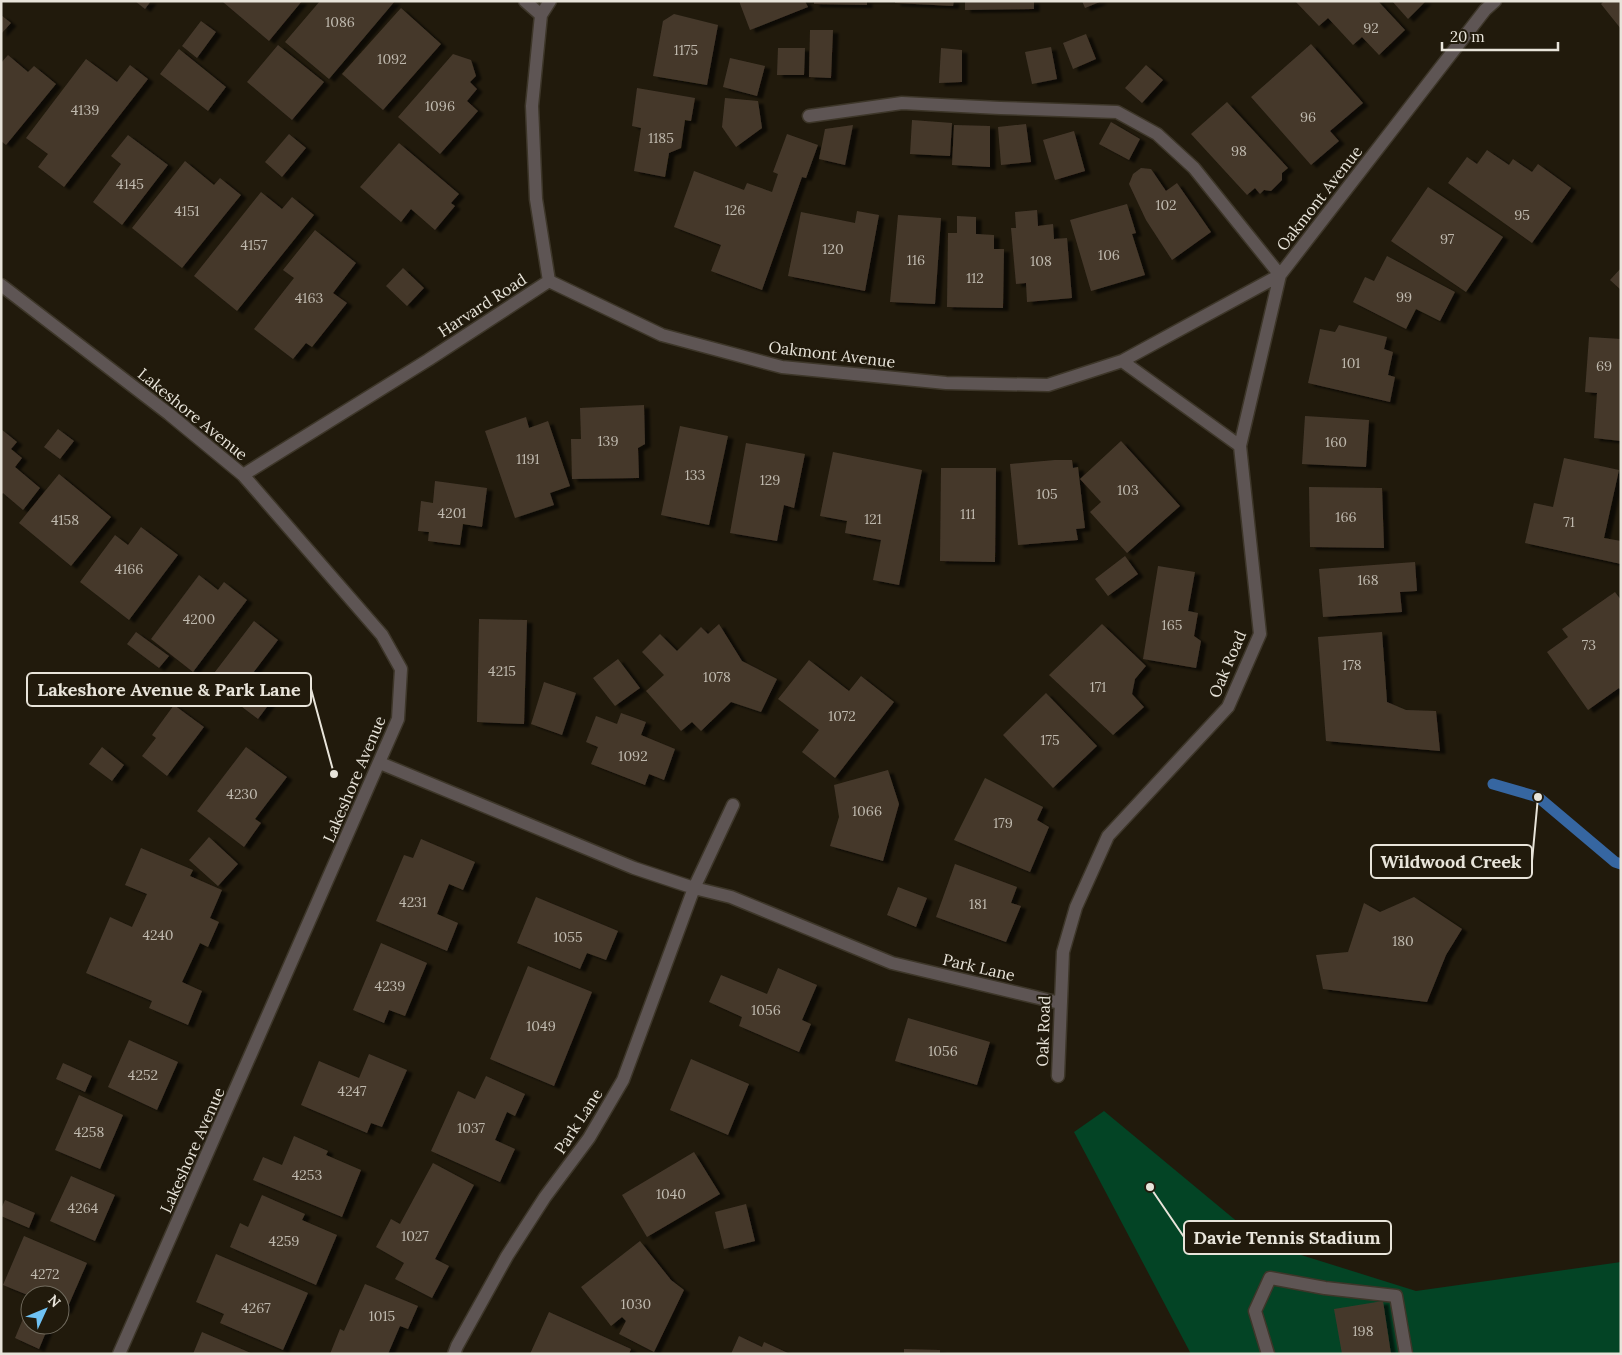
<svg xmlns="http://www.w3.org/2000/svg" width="1622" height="1355" font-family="Lora,serif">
	<defs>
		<filter id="shadow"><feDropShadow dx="5.5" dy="3" stdDeviation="1" flood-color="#0009"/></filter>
	</defs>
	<rect width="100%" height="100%" fill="#211a0c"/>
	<path fill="#034425" d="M1104,1111L1263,1243L1416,1291L1621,1262V1354H1191L1074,1132Z"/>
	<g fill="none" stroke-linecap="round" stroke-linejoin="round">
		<path stroke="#3666a1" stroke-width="11" d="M1493,784L1538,797L1615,862L1621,864"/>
	</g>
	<path fill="#45382b" filter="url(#shadow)" d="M135,1H151L145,9Z
		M224,1H302L269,41L223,2Z
		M320,1H395L329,79L285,42Z
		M739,1H805L808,7L750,30Z
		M814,1H867V5L814,4Z
		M895,1H954L953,6L895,3Z
		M965,1H1034V9L965,10Z
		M1082,1H1102L1085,8Z
		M1295,1H1378L1405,30L1379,55L1362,37L1353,45L1328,18L1319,26Z
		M1392,1H1426L1408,19Z
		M1604,1H1621V29L1601,4Z
		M401,8L441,44L383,110L342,74Z
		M674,14L718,25L707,85L653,76L663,21Z
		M1,15L11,23L1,34Z
		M201,21L216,32L197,58L182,46Z
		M810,30H833L831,78L809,77Z
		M1086,34L1096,59L1073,69L1063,43Z
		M1311,44L1363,103L1330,131L1339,141L1311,165L1251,97Z
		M278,45L324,82L292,120L247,82Z
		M1051,47L1057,79L1032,84L1025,52Z
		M778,48H805L804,75H777Z
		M941,48L962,50V82L939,83Z
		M179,49L226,87L208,111L160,74Z
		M453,54L471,60L476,76L470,82L477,89L467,101L478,111L440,154L398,117Z
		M8,55L28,72L34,66L56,84L6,145L1,141V63Z
		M730,58L765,66L757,96L723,87Z
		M86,59L117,82L130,65L148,79L64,187L38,167L48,154L26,138Z
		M1146,65L1163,80L1142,103L1125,88Z
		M637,88L695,98L691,121L685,120L681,148L669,153L665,177L634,171L641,128L632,126Z
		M725,98L758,101L762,128L736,147L722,127Z
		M1227,102L1288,168L1282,173V180L1271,191L1264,190L1260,194L1255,188L1247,195L1191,134Z
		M912,120L952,123L950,156L910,154Z
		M1111,122L1140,139L1129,160L1099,144Z
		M1026,124L1031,162L1001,165L998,127Z
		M853,125L845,165L819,159L825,129Z
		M954,125L990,126V167L952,165Z
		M1074,131L1085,171L1055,180L1043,140Z
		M289,134L306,148L282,177L265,162Z
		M787,134L818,145L806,178L802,177L762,290L711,271L721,245L674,227L694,171L744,190L747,183L772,192L778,174L773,172Z
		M128,135L168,165L122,225L93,202L121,164L111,156Z
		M399,143L459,194L451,203L455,206L435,230L411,209L401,222L360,187Z
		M1487,150L1509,165L1513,159L1532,172L1538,164L1571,188L1532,243L1448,183L1467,157L1477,164Z
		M185,161L214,185L220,178L241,195L182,268L132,228Z
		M1141,168L1151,169L1166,191L1177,183L1211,232L1172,260L1146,220L1129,184L1133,174Z
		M1428,187L1503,237L1466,292L1391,241Z
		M261,192L282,209L292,197L314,215L237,311L194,276Z
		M1127,204L1136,233L1132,234L1145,275L1091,291L1070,220Z
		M1037,210L1038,226L1053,224L1054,239L1067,238L1072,298L1027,302L1026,283L1016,284L1011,228H1016L1015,212Z
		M857,211L879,215L865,291L788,276L801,212L855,223Z
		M898,215L941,218L935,304L890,302Z
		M957,216L976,217V234L994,235V249H1004L1003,308L947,307L948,233H957Z
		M315,230L356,263L333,293L347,303L312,347L306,343L293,359L254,329L294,278L283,270Z
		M1387,256L1455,292L1440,321L1416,309L1406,329L1353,302L1365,277L1374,281Z
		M403,268L424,288L407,306L386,286Z
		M1621,268V290L1610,280Z
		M1339,325L1387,337L1384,349L1393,352L1388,375L1395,377L1390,402L1308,383L1320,329L1335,332Z
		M1589,337L1621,339V441L1594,438L1597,393L1585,392Z
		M644,405L645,444L638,448L639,478L572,479L571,439H581L580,408Z
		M1305,416L1369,420L1366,467L1302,464Z
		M526,417L529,428L548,421L570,486L550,493L554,505L515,518L485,431Z
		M680,426L728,436L709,525L661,515Z
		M1,429L17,442L11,449L22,458L15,467L40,488L23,510L3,493L1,495Z
		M58,429L74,441L60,459L44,447Z
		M1121,441L1180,506L1127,553L1090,512L1101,502L1080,479Z
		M746,443L805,454L794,508L784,505L777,541L730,533Z
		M833,452L922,470L899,585L873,580L881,540L845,533L847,521L820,516Z
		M1564,458L1619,470L1604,538L1621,541V564L1525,543L1534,503L1553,507Z
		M1055,460H1072L1073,468L1078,467L1085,528L1076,529L1078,540L1018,545L1010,464Z
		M941,468H996L995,562L940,561Z
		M59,474L111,517L71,566L19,523Z
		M435,481L487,488L482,527L463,524L460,545L428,541L429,532L418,531L421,501L433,503Z
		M1309,487L1382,488L1384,548L1310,547Z
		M141,527L178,555L129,620L80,582L115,535L128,545Z
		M1125,556L1138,574L1108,596L1095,579Z
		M1415,562L1417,591L1400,592L1402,612L1323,617L1319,569Z
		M1158,566L1195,572L1188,611L1198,613L1194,636L1201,641L1196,668L1143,659Z
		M199,575L218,590L224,582L247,600L193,672L151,639Z
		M1615,592L1621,600V690L1619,688L1588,710L1547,652L1568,637L1562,629Z
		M479,619L527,620L524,724L477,722Z
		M254,621L278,640L253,673L278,692L258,719L208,681Z
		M719,624L742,661L777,679L761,712L731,702L701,731L692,722L681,731L646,691L664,675L642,652L660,634L677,651L701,627L708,634Z
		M1102,624L1146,666L1135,679L1132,694L1144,707L1113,735L1049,675Z
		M136,632L169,656L159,668L127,644Z
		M1382,632L1387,702L1406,710L1436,711L1440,751L1326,741L1318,637Z
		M618,659L640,688L615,706L593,678Z
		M809,660L849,691L861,676L894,702L835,778L802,752L819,730L778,699Z
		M544,682L576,693L562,735L531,724Z
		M1046,693L1097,746L1053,788L1003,735Z
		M174,705L204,727L167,776L142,756L156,738L152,735Z
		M621,713L646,722L641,735L675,749L664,780L649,774L645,785L591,764L598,747L586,742L596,716L617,724Z
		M102,747L124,765L112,781L89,764Z
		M246,747L287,777L255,819L261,823L244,847L197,811Z
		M888,770L899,804L883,861L830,846L839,817L834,785Z
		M985,778L1043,807L1037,820L1049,827L1030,872L954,840Z
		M209,837L238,864L218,886L189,860Z
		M421,839L475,862L463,890L449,884L437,914L458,923L447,951L376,921L404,855L413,858Z
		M141,848L193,870L190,876L222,890L210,918L219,922L208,947L200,943L182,982L202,991L188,1025L149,1008L152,1001L86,973L110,917L132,927L147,894L125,885Z
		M955,864L1017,887L1011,903L1021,906L1006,942L936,917Z
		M898,887L927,898L916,927L887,915Z
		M536,897L618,931L606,960L587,953L580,969L517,943Z
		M1414,897L1462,929L1446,955L1427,1002L1323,989L1316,955L1348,952L1364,903L1380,912Z
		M381,943L427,963L405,1016L389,1010L384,1023L353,1010Z
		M528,966L592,992L554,1086L490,1059Z
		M778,968L817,985L802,1020L811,1024L799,1052L739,1026L742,1017L709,1002L721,975L767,994Z
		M908,1018L990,1042L977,1085L895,1061Z
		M129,1040L178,1062L157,1110L108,1087Z
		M369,1054L407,1070L382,1127L371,1123L367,1133L301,1105L319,1061L359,1078Z
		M691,1059L749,1084L728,1135L670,1110Z
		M63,1063L92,1076L85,1092L56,1079Z
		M486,1076L525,1094L515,1116L507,1112L495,1140L515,1149L500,1182L431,1151L458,1091L475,1099Z
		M79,1095L123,1115L100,1169L55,1150Z
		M294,1136L328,1151L326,1155L361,1170L342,1217L253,1180L263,1157L282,1165Z
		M694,1152L720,1194L647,1237L622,1195Z
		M433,1163L474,1185L435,1259L449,1266L432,1298L395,1279L404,1263L376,1247L391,1219L400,1224Z
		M71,1176L115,1195L95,1241L50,1221Z
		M262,1195L305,1214L302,1220L337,1235L316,1285L230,1247L240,1223L248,1227Z
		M5,1200L35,1213L29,1228L1,1216V1209Z
		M746,1204L755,1241L724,1249L715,1212Z
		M24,1236L87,1263L66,1311L60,1309V1295L30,1296L3,1285Z
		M640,1241L671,1280L684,1290L654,1352L619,1334L626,1321L622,1317L611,1326L581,1287Z
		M216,1254L308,1293L283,1350L220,1323L224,1314L196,1302Z
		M365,1284L418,1306L408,1329L400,1326L388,1354H330L340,1329L344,1331Z
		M1383,1301L1391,1354H1342L1334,1309Z
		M30,1302V1325H49L39,1349L15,1338Z
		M549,1312L631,1349L629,1354H530Z
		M202,1332L253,1354H193Z
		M739,1336L762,1347L764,1342L790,1354H731Z
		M904,1349L940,1350V1354H904Z"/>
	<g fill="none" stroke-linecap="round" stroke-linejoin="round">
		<defs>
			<path id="service" d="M1268,1354L1255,1311L1270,1278L1325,1288L1396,1296L1406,1354"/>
			<path id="minor" d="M525,1L541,15
				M809,116L902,103L1000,108L1117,112L1157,134L1194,168L1280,275L1240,446L1260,634L1228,707L1108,836L1076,907L1063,952L1058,1076
				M549,281L662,335L782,367L946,383L1048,385L1122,361L1280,275L1485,10L1495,1
				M549,281L536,199L532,106L541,15L550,1
				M1,285L169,414L243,475L382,635L401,669L398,719L119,1354
				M1122,361L1240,446
				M243,475L428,360L549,281
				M380,763L634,868L694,888L731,897L892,963L1060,1003
				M454,1354L457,1346L507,1256L545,1197L589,1138L623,1080L694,888L733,805"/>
		</defs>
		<use href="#service" stroke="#3d3629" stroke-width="15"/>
		<use href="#minor" stroke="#3d3629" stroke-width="15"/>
		<use href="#service" stroke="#5e5554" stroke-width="12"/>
		<use href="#minor" stroke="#5e5554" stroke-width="12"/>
	</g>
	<g text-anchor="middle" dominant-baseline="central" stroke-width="4" stroke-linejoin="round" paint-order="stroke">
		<g font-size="14" fill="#bfb9ae">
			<text x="340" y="22">1086</text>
			<text x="1371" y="28">92</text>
			<text x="686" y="50">1175</text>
			<text x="392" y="59">1092</text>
			<text x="440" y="106">1096</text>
			<text x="85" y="110">4139</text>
			<text x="1308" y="117">96</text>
			<text x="661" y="138">1185</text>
			<text x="1239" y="151">98</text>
			<text x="130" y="184">4145</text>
			<text x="1166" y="205">102</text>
			<text x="735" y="210">126</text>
			<text x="187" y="211">4151</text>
			<text x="1522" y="215">95</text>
			<text x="1447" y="239">97</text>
			<text x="254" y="245">4157</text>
			<text x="833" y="249">120</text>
			<text x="1109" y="255">106</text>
			<text x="916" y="260">116</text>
			<text x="1041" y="261">108</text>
			<text x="975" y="278">112</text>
			<text x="1404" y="297">99</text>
			<text x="309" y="298">4163</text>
			<text x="1351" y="363">101</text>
			<text x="1604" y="366">69</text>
			<text x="608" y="441">139</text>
			<text x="1336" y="442">160</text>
			<text x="528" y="459">1191</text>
			<text x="695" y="475">133</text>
			<text x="770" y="480">129</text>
			<text x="1128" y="490">103</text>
			<text x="1047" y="494">105</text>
			<text x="452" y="513">4201</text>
			<text x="968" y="514">111</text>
			<text x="1346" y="517">166</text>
			<text x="873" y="519">121</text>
			<text x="65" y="520">4158</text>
			<text x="1569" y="522">71</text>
			<text x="129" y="569">4166</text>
			<text x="1368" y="580">168</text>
			<text x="199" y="619">4200</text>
			<text x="1172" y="625">165</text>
			<text x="1589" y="645">73</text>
			<text x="1352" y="665">178</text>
			<text x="502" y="671">4215</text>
			<text x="717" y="677">1078</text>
			<text x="1098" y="687">171</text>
			<text x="842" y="716">1072</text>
			<text x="1050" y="740">175</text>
			<text x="633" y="756">1092</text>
			<text x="242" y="794">4230</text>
			<text x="867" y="811">1066</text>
			<text x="1003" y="823">179</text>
			<text x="413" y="902">4231</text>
			<text x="978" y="904">181</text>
			<text x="158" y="935">4240</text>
			<text x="568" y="937">1055</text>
			<text x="1403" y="941">180</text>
			<text x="390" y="986">4239</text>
			<text x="766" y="1010">1056</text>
			<text x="541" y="1026">1049</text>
			<text x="943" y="1051">1056</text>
			<text x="143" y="1075">4252</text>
			<text x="352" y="1091">4247</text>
			<text x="471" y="1128">1037</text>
			<text x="89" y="1132">4258</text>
			<text x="307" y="1175">4253</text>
			<text x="671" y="1194">1040</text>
			<text x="83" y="1208">4264</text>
			<text x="415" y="1236">1027</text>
			<text x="284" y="1241">4259</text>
			<text x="45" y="1274">4272</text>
			<text x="636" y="1304">1030</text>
			<text x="256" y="1308">4267</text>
			<text x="382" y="1316">1015</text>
			<text x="1363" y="1331">198</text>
		</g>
		<g font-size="16" fill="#e8e4da" stroke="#211a0c">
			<text transform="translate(1319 198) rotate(-52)">Oakmont Avenue</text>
			<text transform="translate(482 305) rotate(-33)">Harvard Road</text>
			<text transform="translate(832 354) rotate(7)">Oakmont Avenue</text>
			<text transform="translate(193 414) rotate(39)">Lakeshore Avenue</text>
			<text transform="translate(1227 664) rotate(-67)">Oak Road</text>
			<text transform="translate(354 779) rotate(-67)">Lakeshore Avenue</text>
			<text transform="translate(979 967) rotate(13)">Park Lane</text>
			<text transform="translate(1043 1031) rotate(-88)">Oak Road</text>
			<text transform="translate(578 1121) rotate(-57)">Park Lane</text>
			<text transform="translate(192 1150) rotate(-66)">Lakeshore Avenue</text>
		</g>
	</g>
	<path fill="none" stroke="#e8e4da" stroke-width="2" d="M334 774L311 689M1538 797L1532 861M1150 1187L1184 1237"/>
	<g fill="#e8e4da" stroke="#211a0c" stroke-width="2">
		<circle cx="334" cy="774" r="5"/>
		<circle cx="1538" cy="797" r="5"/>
		<circle cx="1150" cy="1187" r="5"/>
	</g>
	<g fill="#211a0c" stroke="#e8e4da" stroke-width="2">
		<rect x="27" y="673" width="284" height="33" rx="5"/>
		<rect x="1371" y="845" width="161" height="33" rx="5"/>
		<rect x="1184" y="1221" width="207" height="33" rx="5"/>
	</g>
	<g font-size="18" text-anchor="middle" font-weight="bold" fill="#e8e4da">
		<text x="169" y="696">Lakeshore Avenue &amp; Park Lane</text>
		<text x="1451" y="868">Wildwood Creek</text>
		<text x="1287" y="1244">Davie Tennis Stadium</text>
	</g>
	<rect width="1622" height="1355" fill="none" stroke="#e8e4da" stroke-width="5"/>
	<g transform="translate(45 1310) rotate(46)"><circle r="24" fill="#211a0c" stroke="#716b5e"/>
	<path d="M0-4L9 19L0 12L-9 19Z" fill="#6fc2f4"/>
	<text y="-8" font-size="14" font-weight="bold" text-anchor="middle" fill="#e8e4da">N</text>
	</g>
	<path d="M1442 42v8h116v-8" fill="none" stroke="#e8e4da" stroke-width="2.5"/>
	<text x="1450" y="42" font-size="15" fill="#e8e4da" stroke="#211a0c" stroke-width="4" paint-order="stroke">20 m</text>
</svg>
